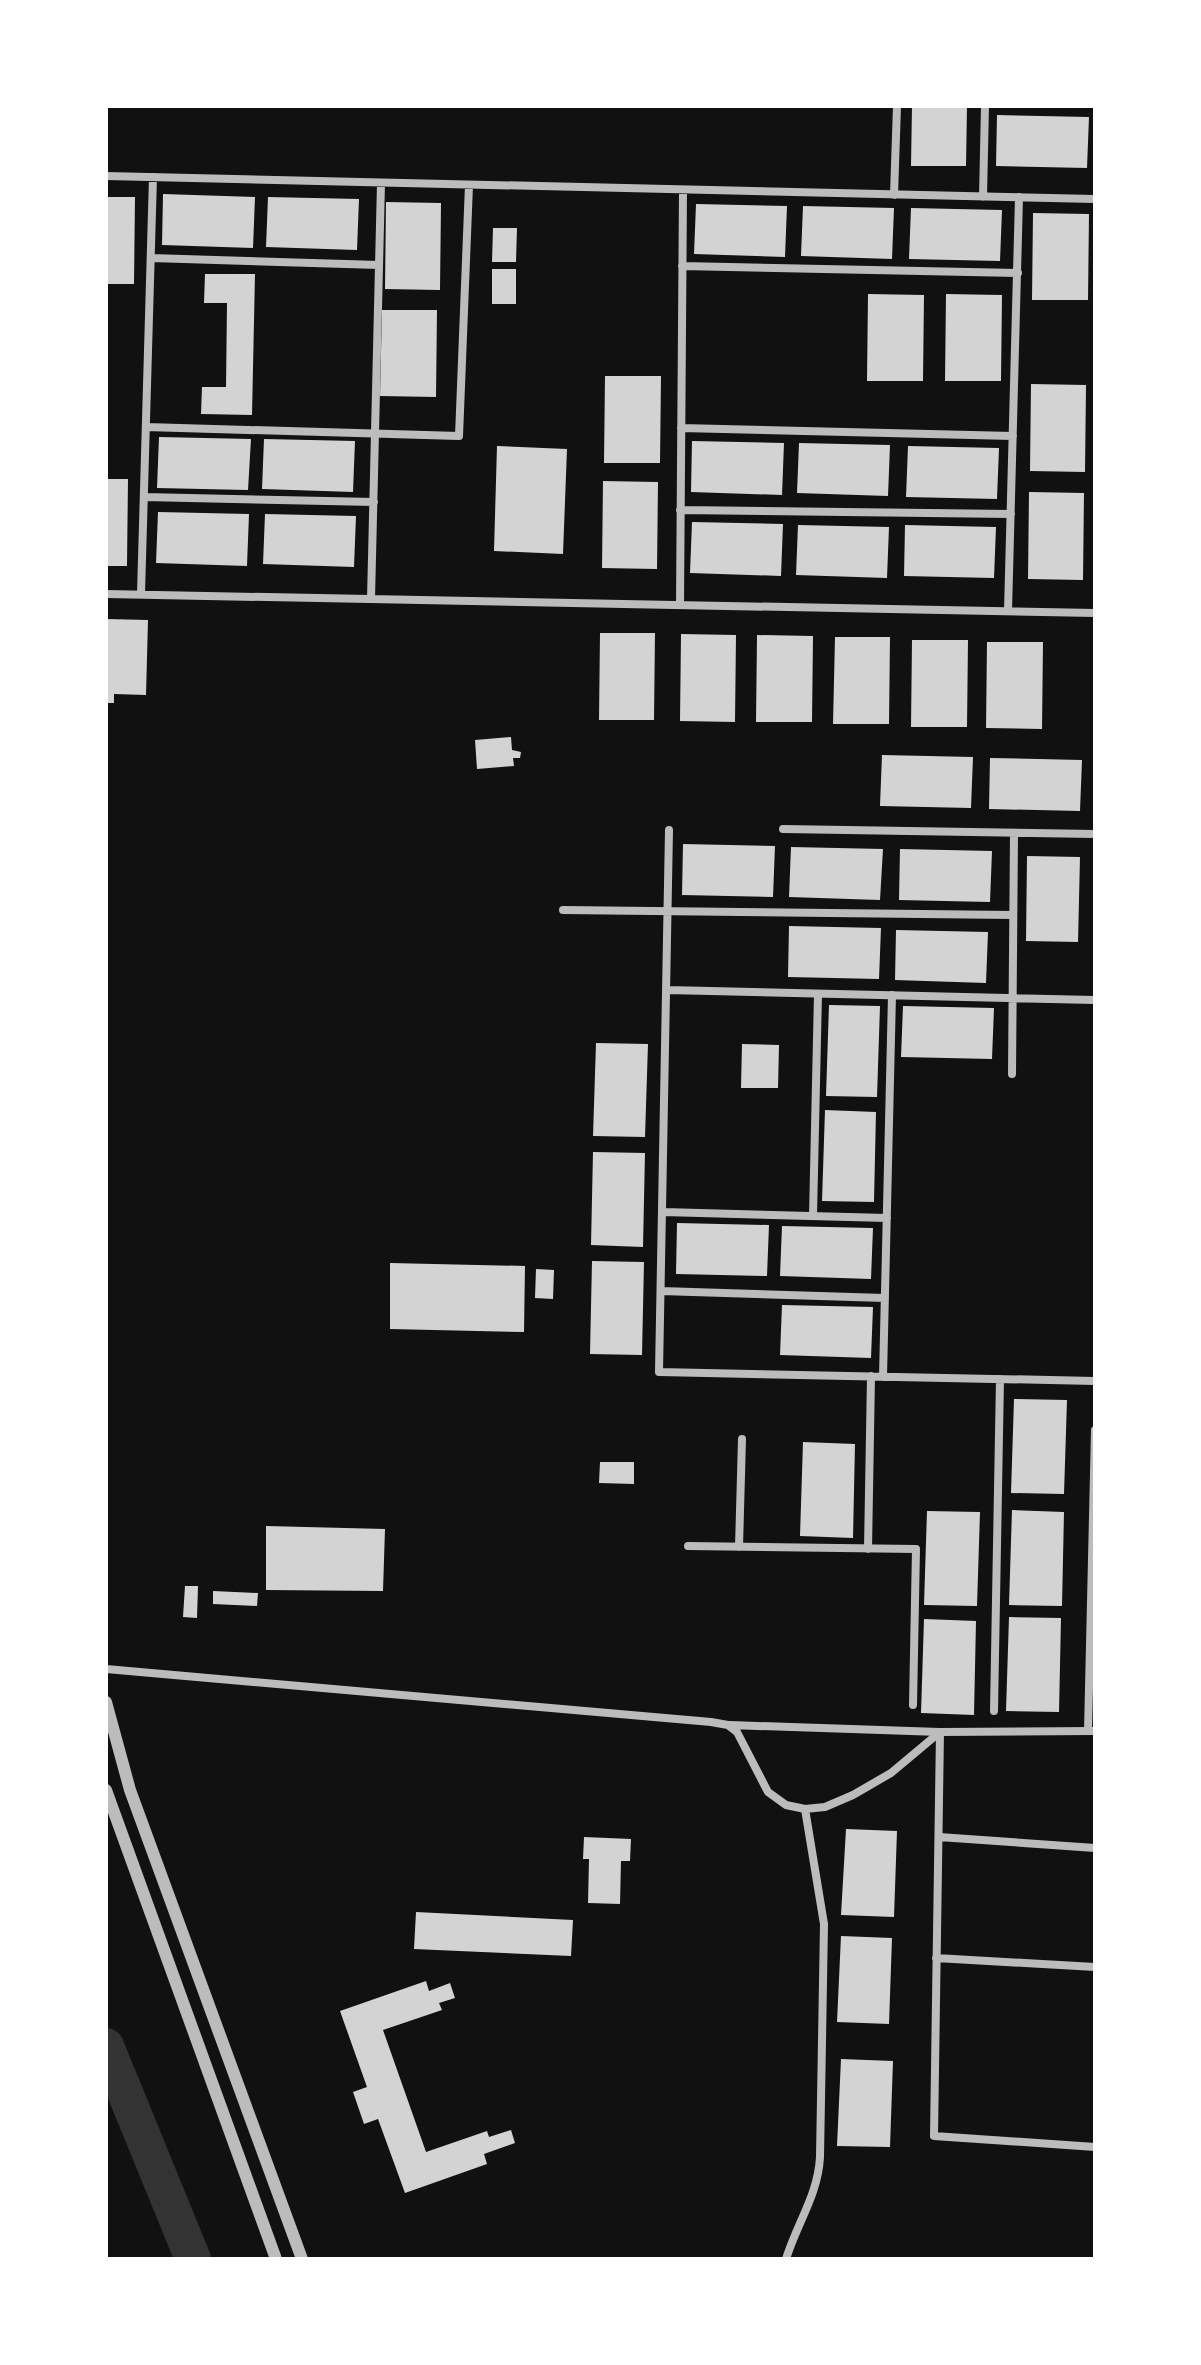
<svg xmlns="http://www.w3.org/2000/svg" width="1201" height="2365" font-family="'Source Sans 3',sans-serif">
	<rect width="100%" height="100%" fill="#111"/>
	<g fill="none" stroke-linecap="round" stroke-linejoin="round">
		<path stroke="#333" stroke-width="36" d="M106,2046L193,2259"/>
	</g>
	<path fill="#d3d3d3" d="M912,106H967L966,166H911Z
		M997,115L1089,117L1087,168L996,166Z
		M163,194L255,197L253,248L162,245Z
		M106,197H135L134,284H106Z
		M268,197L359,199L357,250L266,247Z
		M386,202L441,203L440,290L385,289Z
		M696,204L787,206L785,257L694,254Z
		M803,206L894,208L892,259L801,256Z
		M911,208L1002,210L1000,261L909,259Z
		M1033,213L1089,214L1088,300H1032Z
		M493,228H517L516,262H492Z
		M492,269H516V304H492Z
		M205,274H255L252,415L201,414L202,387H226L227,303H204Z
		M868,294L924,295L923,381H867Z
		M946,294L1002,295L1001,381H945Z
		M382,310H437L436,397L380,396Z
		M605,376H661L660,463H604Z
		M1031,384L1086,385L1085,472L1030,471Z
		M159,437L251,439L248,490L157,488Z
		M264,439L355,441L353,492L262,489Z
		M692,441L784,443L782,495L691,492Z
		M799,443L890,445L888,496L797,493Z
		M497,446L567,449L563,554L494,551Z
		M908,446L999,448L997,499L906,497Z
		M106,479H128L127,566H106Z
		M603,481L658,482L657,569L602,568Z
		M1029,492L1084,493L1083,580L1028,579Z
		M158,512L249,514L247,566L156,563Z
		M265,514L356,516L354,567L263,564Z
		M692,522L783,524L781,576L690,573Z
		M798,525L889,527L887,578L796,575Z
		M905,525L996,527L994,578L904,576Z
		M106,619L148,620L146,695L114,694V703H106Z
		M600,633H655L654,720H599Z
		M681,634L736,635L735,722L680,721Z
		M757,635L813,636L812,722H756Z
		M835,637H890L889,724H833Z
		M912,640H968L967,727H911Z
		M987,642H1043L1042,729L986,728Z
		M511,737L512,750L521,752L520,758H513L514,766L477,769L475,740Z
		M882,755L973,757L971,808L880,806Z
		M990,758L1082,760L1080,811L989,809Z
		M683,844L775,846L773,897L682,895Z
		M791,847L883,849L880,900L789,897Z
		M900,849L992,851L990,902L899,900Z
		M1027,856L1080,857L1078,942L1026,941Z
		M789,926L881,928L879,979L788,977Z
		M896,930L988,932L986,983L895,980Z
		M829,1005L880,1006L877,1097L826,1096Z
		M903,1006L994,1008L992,1059L901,1057Z
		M596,1043L648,1044L645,1137L593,1136Z
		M742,1044L779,1045L778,1088H741Z
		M825,1110L876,1112L874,1202L822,1201Z
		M593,1152L645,1153L643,1247L591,1245Z
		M677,1223L769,1225L767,1276L676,1274Z
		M782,1226L873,1228L871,1279L780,1276Z
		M592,1261L644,1262L642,1355L590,1354Z
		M390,1263L525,1266L524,1332L390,1329Z
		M536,1269L554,1270L553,1299L535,1298Z
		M782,1305L873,1307L871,1358L780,1355Z
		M1014,1399L1067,1400L1064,1494L1011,1493Z
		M803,1442L855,1444L853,1538L800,1536Z
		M600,1462H634V1484L599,1483Z
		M1012,1510L1064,1512L1062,1606L1009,1605Z
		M927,1511L980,1512L977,1606L924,1605Z
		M266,1526L385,1529L383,1591L266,1590Z
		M185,1586H198L197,1618L183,1617Z
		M213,1591L258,1593L257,1606L213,1604Z
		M1009,1617L1061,1618L1059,1712L1006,1711Z
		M924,1619L976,1621L974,1715L921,1713Z
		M846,1829L897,1831L894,1917L841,1915Z
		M584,1837L631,1839L630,1861H621L620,1904L588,1903L589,1859H583Z
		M416,1912L573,1920L571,1956L414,1949Z
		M841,1936L892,1938L889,2024L837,2022Z
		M426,1981L429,1991L450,1983L455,1998L439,2003L442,2010L383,2030L426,2152L487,2131L489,2137L511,2130L515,2143L484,2154L487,2164L405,2193L378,2119L364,2124L353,2092L367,2087L340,2011Z
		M841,2059L893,2061L890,2147L837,2146Z"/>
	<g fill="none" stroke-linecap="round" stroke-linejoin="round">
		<path stroke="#bcbcbc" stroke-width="8" d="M106,176L1095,199
			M894,195L897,106
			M983,197L985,106
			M151,258L379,265
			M682,266L1018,273
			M146,427L459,436L469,185
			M681,428L1013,436
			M144,497L374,502
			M680,510L1011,514
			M106,594L1095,613
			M141,594L153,177
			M371,599L381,183
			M680,605L683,190
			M1008,611L1019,197
			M783,829L1095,834
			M669,830L659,1372L1095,1381
			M563,910L1013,915
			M667,990L1095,1000
			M1012,1074L1014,833
			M663,1212L887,1218
			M813,1216L818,994
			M661,1291L885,1298
			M883,1377L892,995
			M688,1546L916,1549L913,1705
			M739,1547L742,1439
			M868,1549L871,1376
			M106,1669L711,1722L728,1725L737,1732L768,1792L786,1805L805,1809L825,1807L853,1795L891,1773L940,1732L1095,1731
			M994,1711L1000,1379
			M730,1725L940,1732L934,2136L1095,2147
			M1088,1731L1095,1430
			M939,1837L1095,1848
			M936,1958L1095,1967
			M786,2259C797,2223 818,2195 820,2157L824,1924L805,1809"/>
		<path stroke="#bcbcbc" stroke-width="12" d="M106,1702L130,1790L302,2259
			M106,1790L276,2259"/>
	</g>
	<rect width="1201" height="2365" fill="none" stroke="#ffffff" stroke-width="216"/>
</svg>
